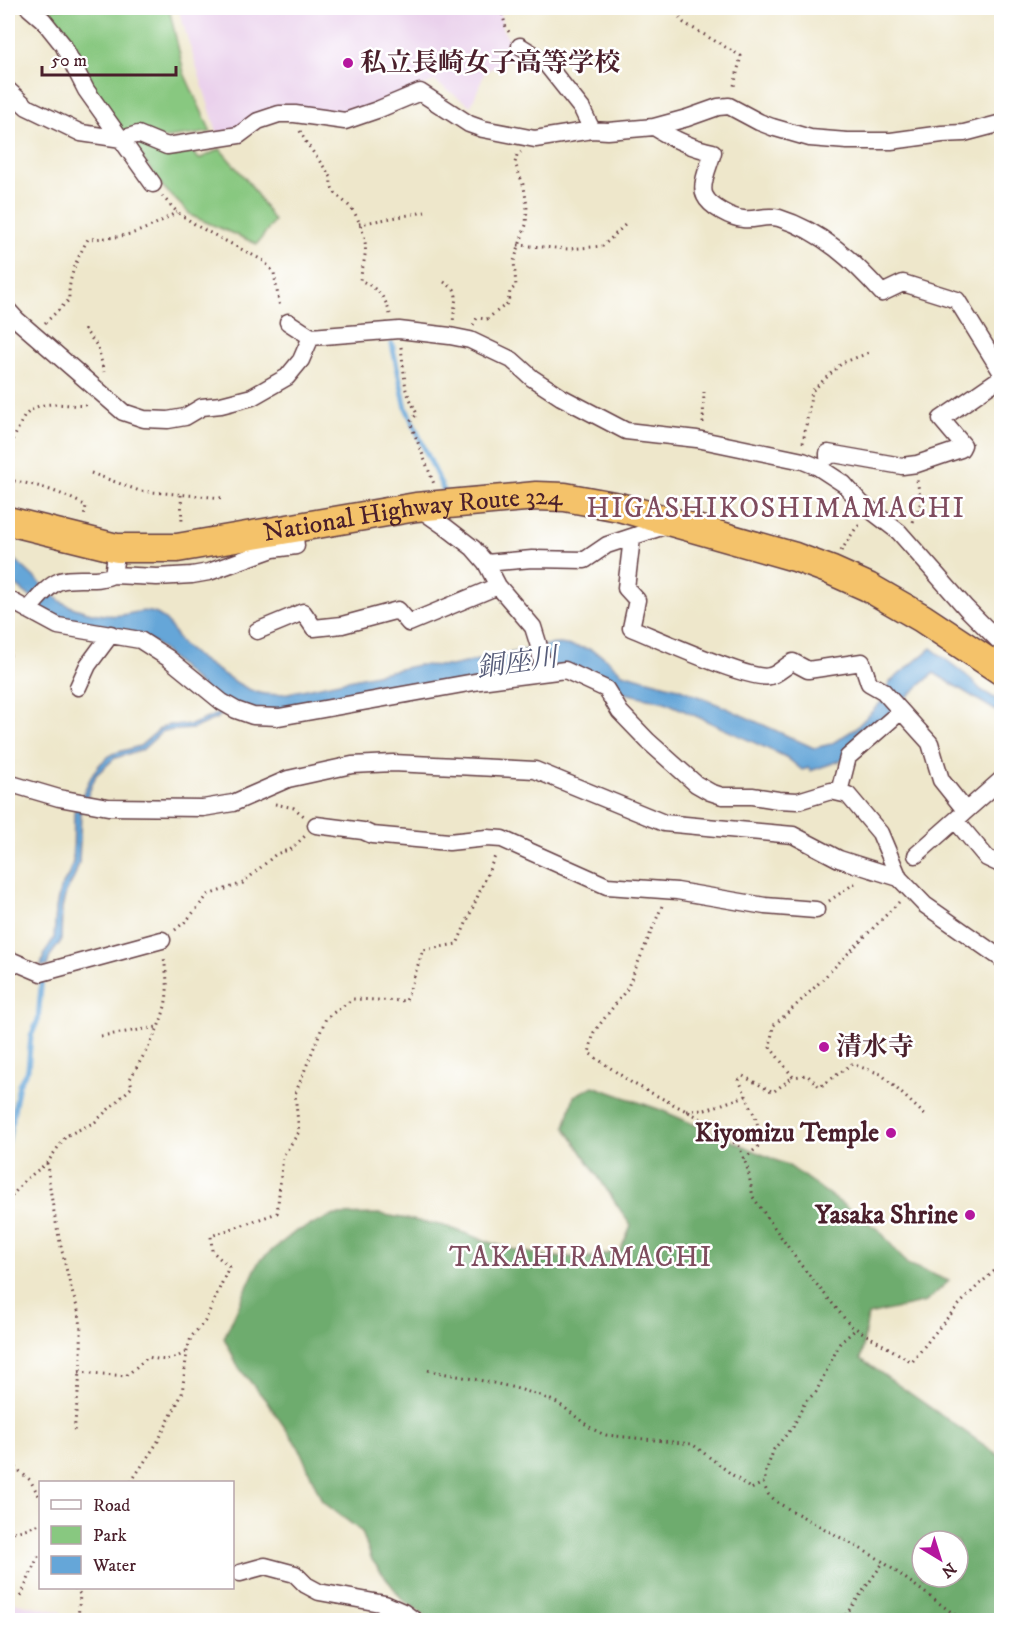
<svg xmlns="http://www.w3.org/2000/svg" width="1009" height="1628" font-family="'IM FELL DW Pica','Noto Serif JP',serif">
	<rect width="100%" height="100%" fill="#fff"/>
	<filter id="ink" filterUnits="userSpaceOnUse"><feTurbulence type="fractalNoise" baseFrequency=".0167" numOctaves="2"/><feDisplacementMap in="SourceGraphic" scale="12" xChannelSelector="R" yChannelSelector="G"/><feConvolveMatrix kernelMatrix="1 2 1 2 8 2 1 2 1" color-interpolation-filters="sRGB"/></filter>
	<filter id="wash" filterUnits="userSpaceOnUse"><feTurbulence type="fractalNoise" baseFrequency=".008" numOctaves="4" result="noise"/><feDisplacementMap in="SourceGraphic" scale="24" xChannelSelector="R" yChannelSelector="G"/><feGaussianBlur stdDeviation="1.35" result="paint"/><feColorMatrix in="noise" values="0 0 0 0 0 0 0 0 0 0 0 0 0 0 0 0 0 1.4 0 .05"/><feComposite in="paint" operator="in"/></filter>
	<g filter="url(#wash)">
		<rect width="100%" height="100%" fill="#eee7cb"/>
		<path fill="#ead1ec" d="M178,8H500L502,28L517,54L485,72L471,106L434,81L349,117L284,108L238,132H217Z
			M8,1601L61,1612V1620H8Z"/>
		<path fill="#88c880" stroke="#697456" stroke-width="1.5" d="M41,8H169L184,73L211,132L168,138L124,135L97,94L57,23Z
			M140,142L190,150L199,159L220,149L250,184L274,221L257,244L192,216L163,187L132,144Z"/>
		<path fill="#6eac6e" stroke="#5c664c" stroke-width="1.5" fill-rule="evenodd" d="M593,1086L661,1110L789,1166L880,1231L907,1264L949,1281L926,1302L868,1315L861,1359L1001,1457V1620H431L402,1599L372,1560L362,1532L322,1501L299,1448L268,1403L239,1368L224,1338L259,1261L295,1232L335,1215L380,1214L445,1226L506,1248L550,1257H593L620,1251L631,1226L565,1127L574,1096ZM922,1541H958V1577H922Z"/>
		<path fill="#65a6d8" stroke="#586282" stroke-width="1.5" d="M9,554L60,601C76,611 103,617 122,615C135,613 144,608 157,614C169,620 173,632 180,642C189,653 242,688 256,692C267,696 278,694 288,693L418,665L451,666L547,645L560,644L589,649L603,656L622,673L678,688L724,707L814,748L831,744L855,729L884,699L889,683L931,648L966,675L981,690L1001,702V714L934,673L900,703L842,760L810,771L809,768L802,770L786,757L665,702L611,690L585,673L285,712L228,710L217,718L192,729L163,731L142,750L115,758L96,775L81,812L79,863L74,878L66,892L62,908L61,941L50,956L47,966H41L44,954L54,938L56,908L60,889L68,876L73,862L74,812L93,773L101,763L112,754L140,746L161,728L169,725H191L217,714L224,707L154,642L71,625L36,610L33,599L8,579Z"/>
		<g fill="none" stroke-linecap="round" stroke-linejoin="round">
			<path stroke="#65a6d8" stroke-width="5" d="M392,344L406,408L445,493
				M8,1143L19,1084L28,1069L31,1036L38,1020L42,976"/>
		</g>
	</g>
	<g filter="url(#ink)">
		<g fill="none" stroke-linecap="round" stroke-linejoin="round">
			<defs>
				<path id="minor" d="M29,8L43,20L63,45L86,90L153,184
					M520,46L543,60L582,109L592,130
					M8,90L27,107L81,133L122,139L138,134L167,146L239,135L258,121L279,114H295L345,121L377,110L420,92L469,124L483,129L535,139L592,130L608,131L654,127L687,118L718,107L729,106L759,122L772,127L810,138L847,141H891L942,134L964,133L1002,123
					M654,127C673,139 691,148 713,152C710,164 699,185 705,196C710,207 732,218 743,219C756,221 765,214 779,218C821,231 854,261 882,293L903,283L957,300L1002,373
					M8,310L17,320L123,412L144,419L168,420L185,417L202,407L221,405L252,397L287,377L301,360L311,337
					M288,322L311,337L399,330L450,336L470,340L512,360L532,378L561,397L626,431L697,439L803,461L818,467L844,484L861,503L899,532L966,608L1002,644
					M828,457V453L902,466L917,464L961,449L963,445L941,419L1002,377
					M417,507L447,528L473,548L486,563L498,586L533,627L538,643L544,672
					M632,538L626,588L637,600L631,628C654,637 751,682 770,676C778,674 785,666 793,662L808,670L862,662L869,683L883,691L930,743L941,780L965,810
					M486,563L532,559L585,560L607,545L671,524
					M113,575L157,577L192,575L209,572L273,549L296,546L294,528
					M8,599L58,626L140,640L168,658L222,702L236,710L253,716L279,717L480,681L565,670L606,689L620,712L648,741L696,784L710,792L722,796H752L778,800L798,801L831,791L848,795L880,833L899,878L925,905L1002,959
					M28,610C37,600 47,586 60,581C78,576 96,583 113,575L117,548
					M257,631L303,612L314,628L342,625L398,610L409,623L498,586
					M78,687L88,665L111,634
					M8,783L59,798L108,807L203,808L233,803L288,779L352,765L393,763L535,770L664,823L793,835L839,859L899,878
					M839,792L848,757L901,711
					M956,821L987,858L1002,865
					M316,825L363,831L372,835L449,842L487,838L502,839L607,886L677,891L765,906L816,910
					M916,855L1002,779
					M8,959L41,973L162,940
					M240,1573L265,1566L295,1574L306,1585L319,1592L385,1604L403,1612L414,1620"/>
				<g id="trunk">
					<path id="s1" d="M8,521L117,548H177L416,507L536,496L565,497L619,507L795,557L830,570L868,587L922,618L1002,671"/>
				</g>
			</defs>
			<use href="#minor" stroke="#633d43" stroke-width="19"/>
			<use href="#trunk" stroke="#633d43" stroke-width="31"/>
			<path stroke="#633d43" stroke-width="3" stroke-dasharray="1.5 4.5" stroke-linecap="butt" d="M501,8L506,28L510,33
				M672,8L684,23L741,56L733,90
				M993,8L1002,20
				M300,131L305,141L331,177C329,193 341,197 350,207C357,214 364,233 365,242C367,254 362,269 360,280C377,288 385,296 390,314
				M162,196L177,212L199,227L264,261L274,273L280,308
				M359,224L425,212
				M518,245L568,249L603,246L628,222
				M444,282L454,289L456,296L453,322
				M45,323L69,300C68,277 77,259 88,239C128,238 143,232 177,212
				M473,325L477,318L487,319L508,303L510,291L516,286L514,261L526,225L527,206L524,187L515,163L517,155L521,152
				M84,329L98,347L104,372
				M401,347L406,390L417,414L410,422L434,484
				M996,401L1002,410
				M703,423L704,392
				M803,443L812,391L842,363L871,352
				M8,444C17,437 18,425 25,416C41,396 68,408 89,405
				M91,473L140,491L224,498
				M8,480C36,484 61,492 86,506L84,517
				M181,495L182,523
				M913,522L921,502L917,480
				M841,551L856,528L862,523
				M8,638L12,643L8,666
				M8,734L12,756L11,768
				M275,804L294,808L304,816
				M829,901L858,881
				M899,902L804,998L773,1026L770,1047L793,1077L807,1075L820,1087L852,1064L881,1074L927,1117
				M662,906L627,989L594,1032L589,1053L632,1083L698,1117L739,1146L748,1170L753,1197L800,1264L850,1325L912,1362C939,1327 966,1293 1002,1265
				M175,930L187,920L208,895L243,883L276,854L291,849L305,836
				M101,1036L158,1027
				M687,1111L705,1110L746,1096
				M744,1159L760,1145L757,1121L739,1080L743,1076L773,1092L793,1077
				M47,1163C51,1204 60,1244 70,1284C73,1297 78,1307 80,1319C84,1357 77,1396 74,1434
				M8,1201L24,1181L47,1163L66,1136L95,1122L132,1087L130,1079C145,1052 166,1022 167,991C168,980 165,968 164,957
				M428,1370C468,1379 513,1384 551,1400C573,1410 584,1428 606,1435L692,1444L751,1489L765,1482V1474L774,1449L793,1427L805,1402L816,1392L840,1343L856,1329
				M79,1372L126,1376L148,1357C164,1361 173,1361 187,1351
				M8,1457L17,1469L30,1480L40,1498
				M131,1482L157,1443L182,1394L187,1351L191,1337L205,1321L229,1267L212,1251L211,1236L277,1213L283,1156L299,1132L295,1094L326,1018L353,999L406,1001L423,950L457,944L496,854
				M763,1483L768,1494L778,1503L879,1559L962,1620
				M8,1530L16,1532L40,1524
				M75,1588L80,1594L78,1620
				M21,1596L40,1552
				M842,1620L883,1563"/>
			<use href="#minor" stroke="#fff" stroke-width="16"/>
			<use href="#trunk" stroke="#f4c26a" stroke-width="28"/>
		</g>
	</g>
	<g fill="#b5179e" stroke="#fff" stroke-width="2">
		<circle cx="348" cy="63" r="6"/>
		<circle cx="824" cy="1047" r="6"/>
		<circle cx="891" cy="1133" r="6"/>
		<circle cx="970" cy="1215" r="6"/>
	</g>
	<g text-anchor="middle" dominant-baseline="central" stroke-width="5" stroke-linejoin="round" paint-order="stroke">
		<g font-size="26" font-weight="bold" fill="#4a1f2b" stroke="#fff" text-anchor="start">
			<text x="360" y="63">私立長崎女子高等学校</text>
			<text x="836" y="1047">清水寺</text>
			<text x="879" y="1133" text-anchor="end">Kiyomizu Temple</text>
			<text x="958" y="1215" text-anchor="end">Yasaka Shrine</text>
		</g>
		<g font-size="26" fill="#4a1f2b" stroke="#fff">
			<text stroke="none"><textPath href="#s1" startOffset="411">National Highway Route 324</textPath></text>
		</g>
		<g font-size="27" font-style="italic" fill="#565c79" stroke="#fff">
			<text transform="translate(517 663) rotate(-8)">銅座川</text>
		</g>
		<g font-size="28" letter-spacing="1.5" fill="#7f4c5e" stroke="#fff">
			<text x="776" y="508">HIGASHIKOSHIMAMACHI</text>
			<text x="581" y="1257">TAKAHIRAMACHI</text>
		</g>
	</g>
	<rect width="1009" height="1628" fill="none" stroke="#fff" stroke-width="30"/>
	<rect x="39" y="1481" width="195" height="108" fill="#ffffff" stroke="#b7a5aa" stroke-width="1.5"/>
	<rect x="51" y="1500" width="30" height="9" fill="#ffffff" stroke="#b7a5aa" stroke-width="1.5"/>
	<text x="93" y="1511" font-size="18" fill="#4a1f2b">Road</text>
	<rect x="51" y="1526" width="30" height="18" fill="#88c880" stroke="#b7a5aa" stroke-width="1.5"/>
	<text x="93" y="1541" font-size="18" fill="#4a1f2b">Park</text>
	<rect x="51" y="1556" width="30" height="18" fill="#65a6d8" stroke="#b7a5aa" stroke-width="1.5"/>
	<text x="93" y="1571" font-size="18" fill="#4a1f2b">Water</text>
	<g transform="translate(940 1559) rotate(142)"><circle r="28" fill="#ffffff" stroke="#b7a5aa" stroke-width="1.5"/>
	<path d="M0-4.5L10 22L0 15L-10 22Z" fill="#b5179e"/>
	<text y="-9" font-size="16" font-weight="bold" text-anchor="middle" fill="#4a1f2b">N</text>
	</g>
	<path d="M42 66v9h134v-9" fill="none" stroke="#4a1f2b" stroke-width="3"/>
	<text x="51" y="66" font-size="18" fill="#4a1f2b" stroke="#ffffff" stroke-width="4.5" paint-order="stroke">50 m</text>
</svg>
